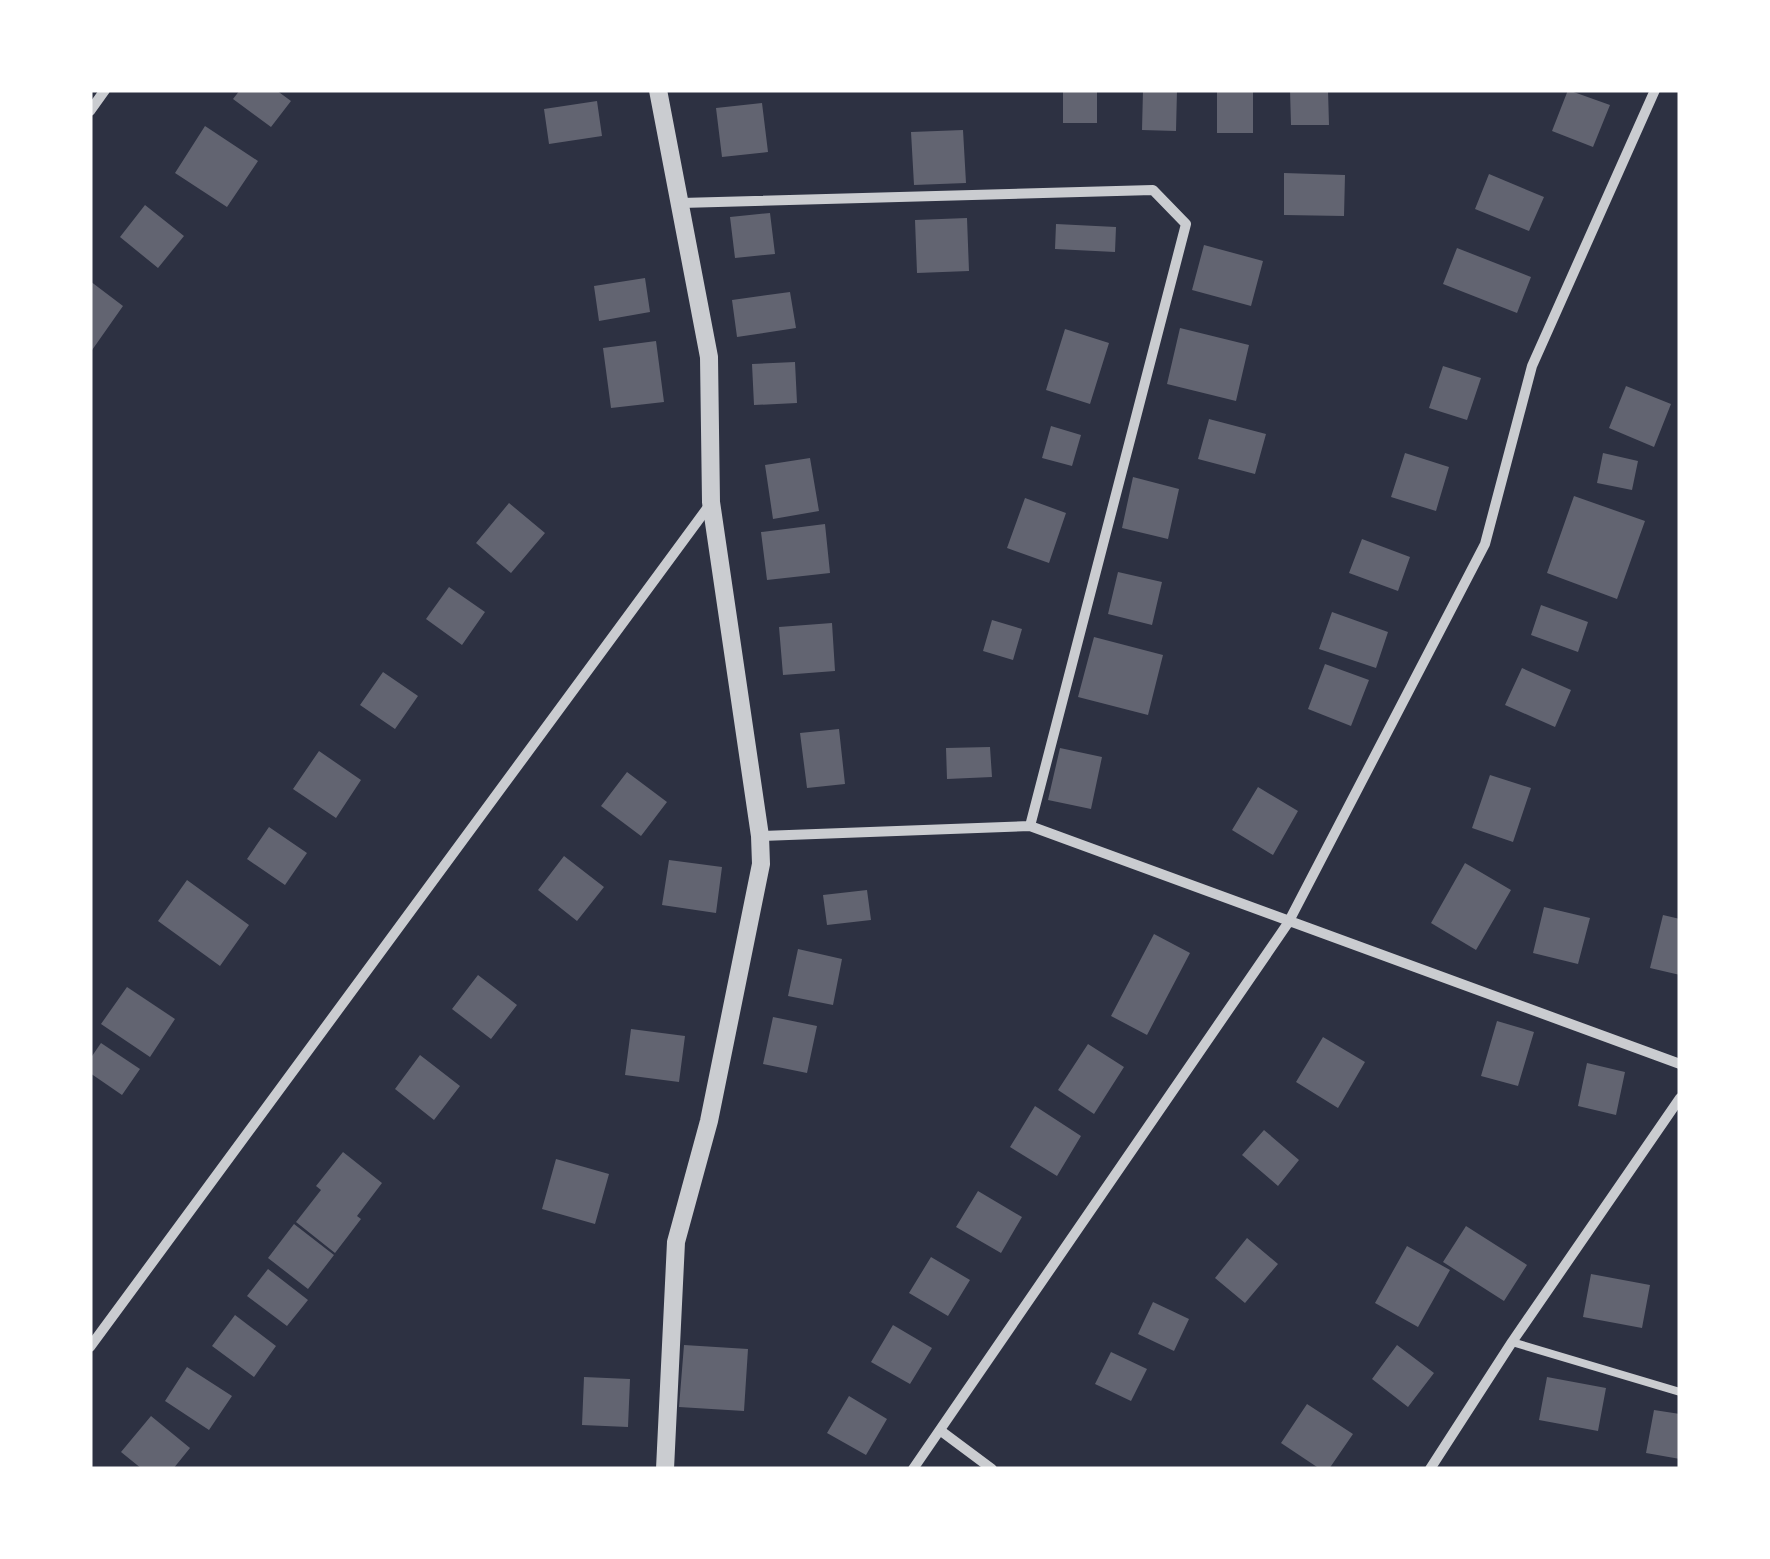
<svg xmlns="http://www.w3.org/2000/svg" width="1770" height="1559" font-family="Montserrat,sans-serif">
	<rect width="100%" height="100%" fill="#2d3142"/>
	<path fill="#626471" d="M240,90H276L291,101L271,127L233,99Z
		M1063,90H1097V123H1063Z
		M1143,90H1177L1176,131L1142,130Z
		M1217,90H1253V133H1217Z
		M1290,90H1328L1329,125H1291Z
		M1568,90L1610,105L1593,147L1552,131Z
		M597,101L602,136L549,144L544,109Z
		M762,103L768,152L722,157L716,108Z
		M205,126L258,161L227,207L175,173Z
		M963,130L966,183L914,185L911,132Z
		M1284,173L1345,175L1344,216L1284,215Z
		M1489,174L1544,197L1529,231L1475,209Z
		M145,205L184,236L158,268L120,237Z
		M770,213L775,254L735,258L730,217Z
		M967,218L969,271L917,273L915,220Z
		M1056,224L1116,227L1115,252L1055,249Z
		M1204,245L1263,261L1251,306L1192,290Z
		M1457,248L1531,277L1517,313L1443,284Z
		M645,278L650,312L599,321L594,286Z
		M90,281L123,306L90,353Z
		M790,292L796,328L737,337L732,300Z
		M1180,328L1249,345L1236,401L1167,384Z
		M1065,329L1109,343L1090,404L1046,390Z
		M656,341L664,402L611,408L603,348Z
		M795,362L797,403L754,405L752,364Z
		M1443,366L1481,378L1467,420L1429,408Z
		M1626,386L1671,404L1654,447L1609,428Z
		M1209,419L1266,434L1255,474L1198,459Z
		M1051,426L1081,435L1072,466L1042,458Z
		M1405,453L1449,467L1436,511L1391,497Z
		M1603,453L1638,461L1632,490L1597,483Z
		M810,458L819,511L773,519L765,465Z
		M1133,477L1179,489L1168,539L1122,528Z
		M1574,496L1645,521L1617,599L1547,573Z
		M1025,498L1066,513L1049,563L1007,548Z
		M509,503L545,533L511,573L476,543Z
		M825,524L830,573L767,580L761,532Z
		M1362,539L1410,557L1398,591L1349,573Z
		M1118,572L1162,582L1152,625L1108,614Z
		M449,587L485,612L462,645L426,619Z
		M1541,605L1588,622L1578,652L1531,635Z
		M1332,612L1388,632L1376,668L1319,649Z
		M992,620L1022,629L1013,660L983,651Z
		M832,623L835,671L783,675L779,627Z
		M1094,637L1163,655L1148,715L1078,697Z
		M1325,664L1369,680L1351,726L1308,709Z
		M1522,668L1571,690L1555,727L1505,705Z
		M383,672L418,696L395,729L360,705Z
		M839,729L845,784L807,788L800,733Z
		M990,747L992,777L947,779L946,748Z
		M1060,748L1102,757L1091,809L1048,800Z
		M319,751L361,780L336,818L293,789Z
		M627,772L667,802L641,836L601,806Z
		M1490,775L1531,788L1513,842L1472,828Z
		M1258,787L1298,811L1273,855L1232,830Z
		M269,827L307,853L285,885L247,859Z
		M564,856L604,887L577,921L538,890Z
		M669,860L722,867L716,913L662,905Z
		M1465,863L1511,890L1476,950L1431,923Z
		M187,880L249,925L220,966L158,921Z
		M867,890L871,920L827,925L823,895Z
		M1544,907L1590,918L1578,964L1533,953Z
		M1663,915L1680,919V975L1650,968Z
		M1154,934L1190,953L1147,1035L1111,1016Z
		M798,949L842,959L833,1005L788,996Z
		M478,975L517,1005L491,1039L452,1009Z
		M127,987L175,1019L150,1057L101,1024Z
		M773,1017L817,1026L807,1073L763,1064Z
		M1497,1021L1534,1032L1518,1086L1481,1076Z
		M631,1029L685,1036L679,1082L625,1075Z
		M1323,1037L1365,1062L1338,1108L1296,1082Z
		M101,1043L140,1069L122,1095L90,1073V1059Z
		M1088,1044L1124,1067L1094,1114L1058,1090Z
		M420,1055L460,1086L434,1120L395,1089Z
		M1587,1063L1625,1072L1616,1115L1578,1106Z
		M1035,1106L1081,1136L1057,1176L1010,1147Z
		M1264,1130L1299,1160L1278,1186L1242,1155Z
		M343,1152L382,1183L357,1216L361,1219L335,1253L296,1222L321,1190L316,1186Z
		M556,1159L609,1174L595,1224L542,1209Z
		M978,1191L1022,1217L1001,1253L956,1227Z
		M294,1224L334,1255L308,1289L268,1258Z
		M1466,1226L1527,1265L1504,1301L1443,1262Z
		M1247,1238L1278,1264L1245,1303L1215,1278Z
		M1407,1246L1450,1270L1418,1327L1375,1303Z
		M931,1257L970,1280L948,1316L909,1293Z
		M268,1269L308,1300L287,1326L247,1296Z
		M1591,1274L1650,1285L1642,1328L1583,1317Z
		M1153,1302L1189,1319L1174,1351L1138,1334Z
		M235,1315L276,1346L254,1377L212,1346Z
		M893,1325L932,1348L910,1384L871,1362Z
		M684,1345L748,1349L744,1411L679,1407Z
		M1397,1345L1434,1373L1408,1407L1372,1379Z
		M1111,1352L1147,1369L1131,1401L1095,1384Z
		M187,1367L232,1396L209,1430L165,1401Z
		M584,1377L630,1379L628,1427L582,1425Z
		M1547,1377L1606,1388L1598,1431L1539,1420Z
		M849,1396L887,1419L866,1455L827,1433Z
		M1307,1404L1353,1434L1329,1469H1320L1281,1443Z
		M1654,1410L1680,1414V1459L1646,1453Z
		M151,1416L190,1448L173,1469H142L121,1452Z"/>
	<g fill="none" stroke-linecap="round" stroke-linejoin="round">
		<path stroke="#caccd0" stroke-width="8" d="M1512,1342L1680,1392"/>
		<path stroke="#caccd0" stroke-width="10" d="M90,111L105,90
			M681,203L1153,190L1186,224L1030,826
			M760,836L1030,826L1680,1064
			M90,1347L711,503
			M941,1431L992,1469
			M913,1469L1288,923L1485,544L1532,366L1655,90
			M1430,1469L1512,1342L1680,1098"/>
		<path stroke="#caccd0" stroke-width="18" d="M658,90L709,357L711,502L760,836L761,864L709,1121L676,1242L665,1469"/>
	</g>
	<rect width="1770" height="1559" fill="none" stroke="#ffffff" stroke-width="185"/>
</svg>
